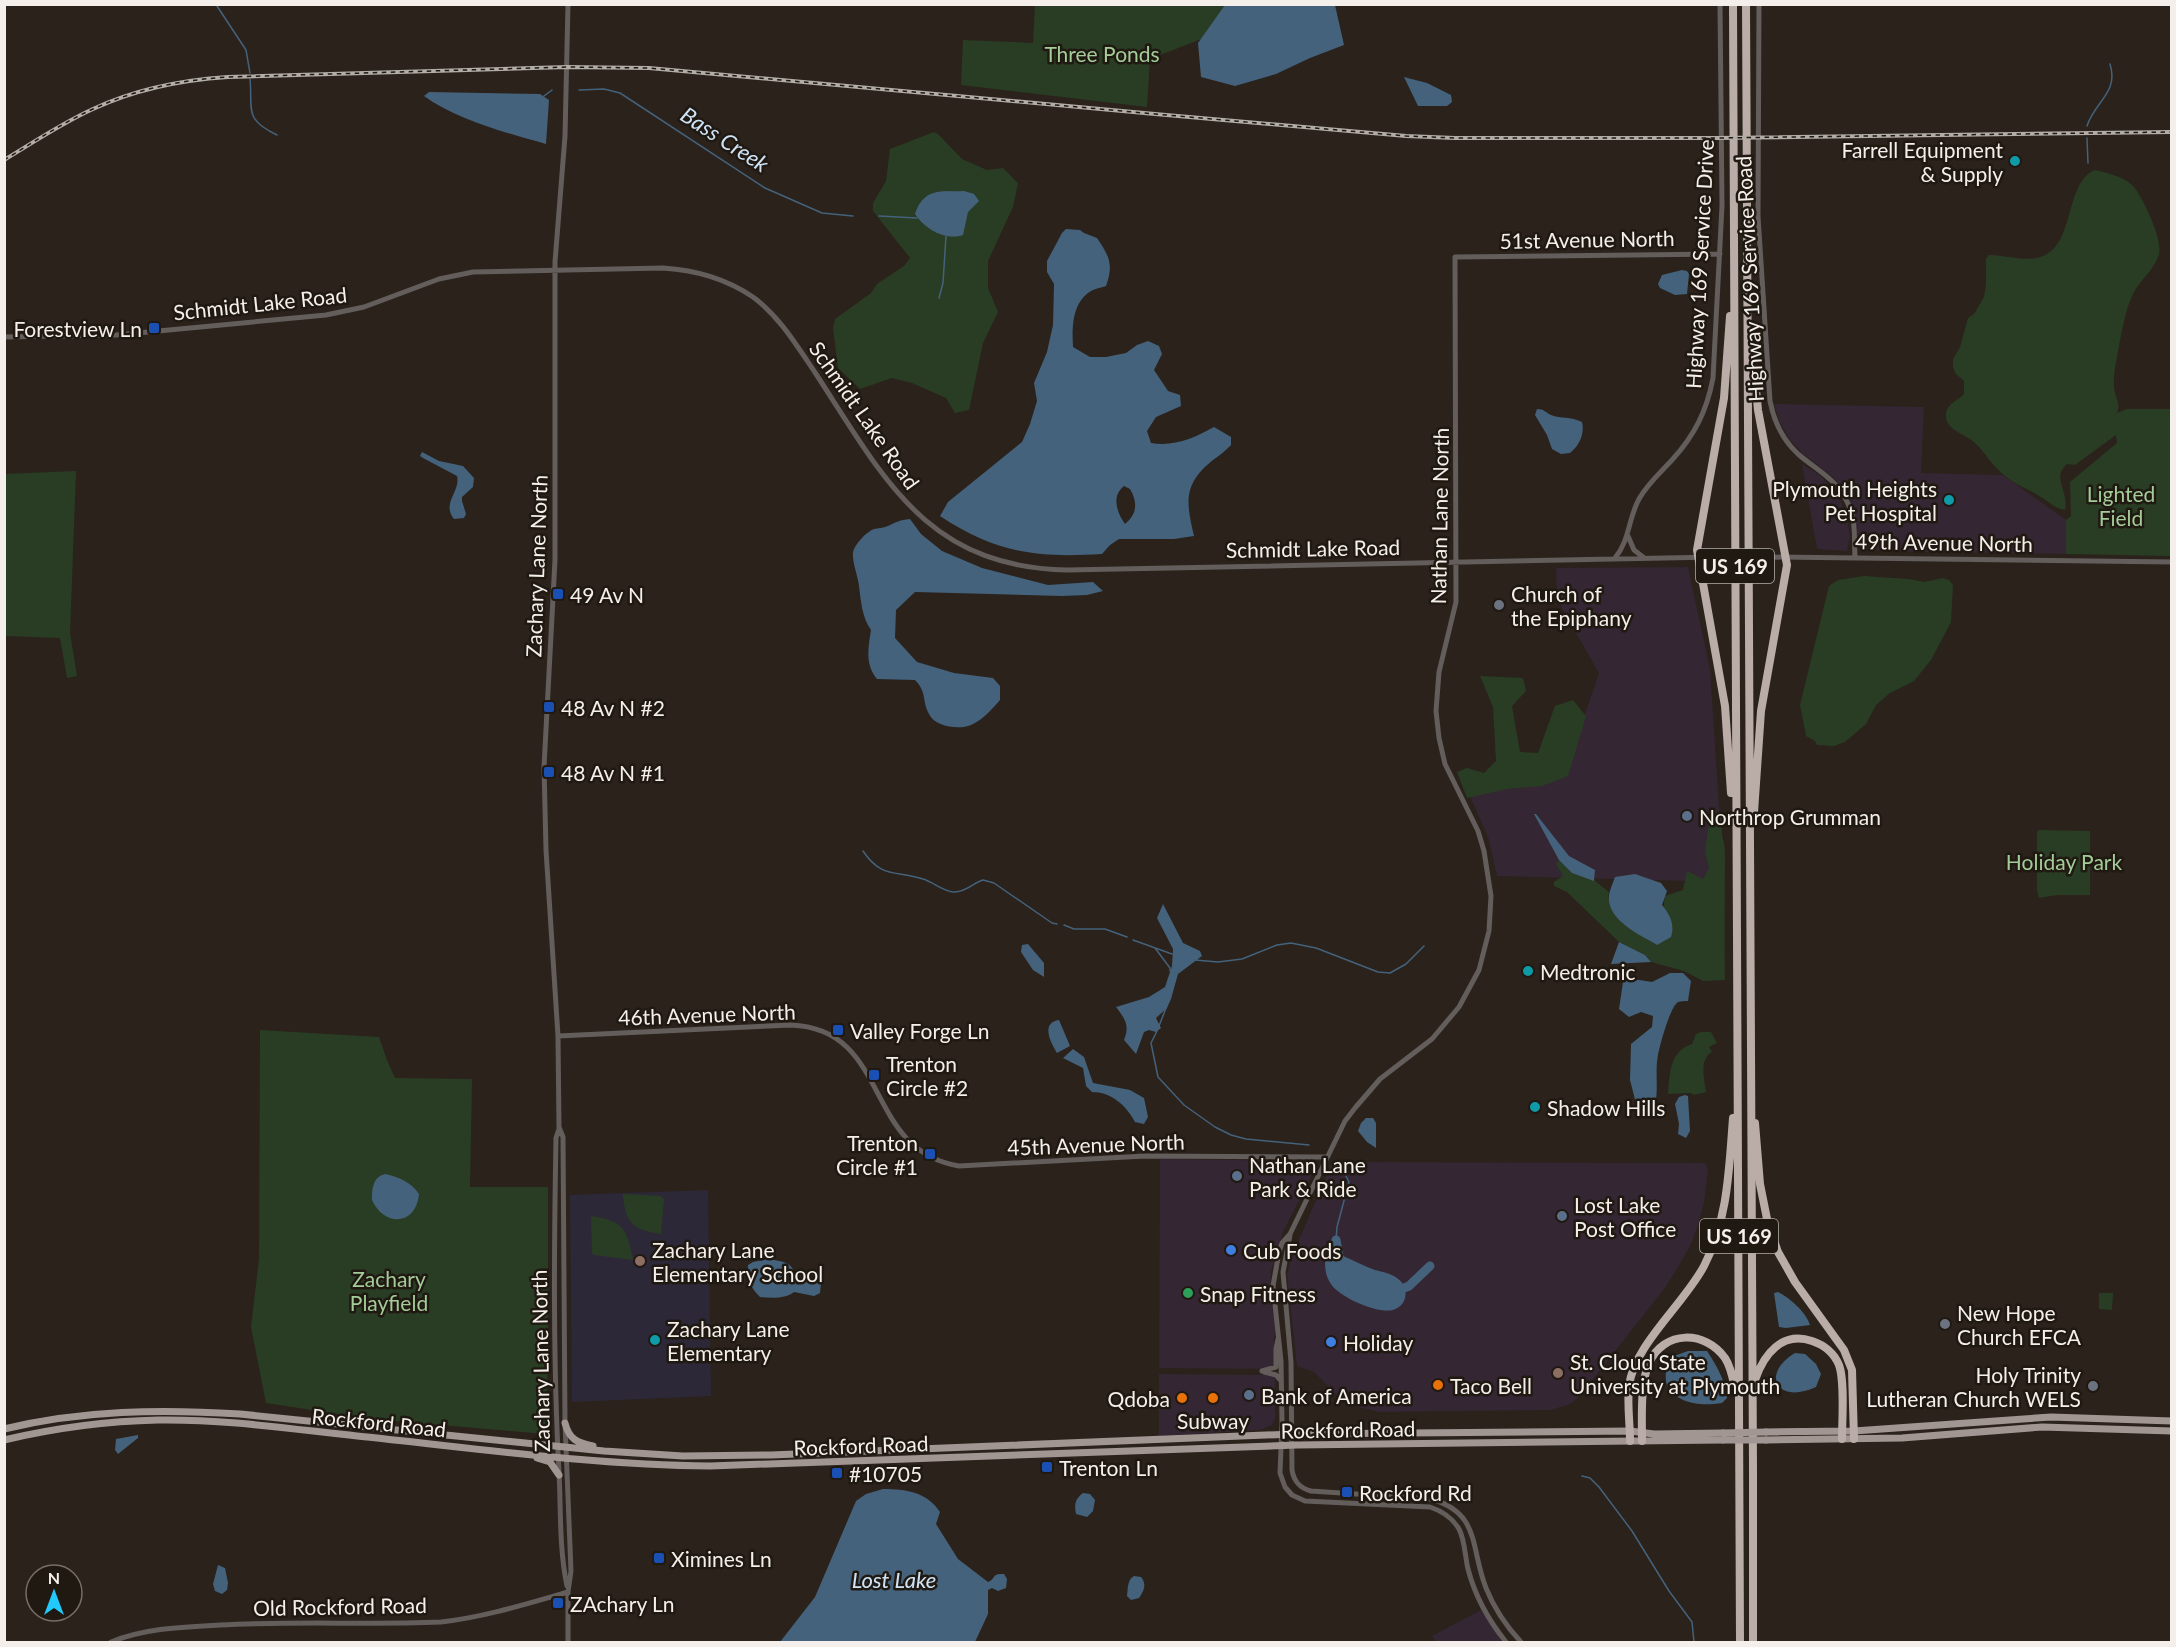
<svg xmlns="http://www.w3.org/2000/svg" width="2176" height="1647" font-family="Lato,sans-serif">
	<rect width="100%" height="100%" fill="#2a221b"/>
	<path fill="#342632" d="M1774,404L1924,407L1921,473L2003,475L2066,520V554L1918,552L1861,549L1859,545L1853,507L1845,492L1833,477L1803,454L1790,440L1780,423Z
		M1802,464L1821,476L1840,499L1847,519L1850,536L1847,551L1817,549Z
		M1688,567L1710,669L1724,882L1497,876L1488,837L1468,792L1566,769L1599,673L1557,600L1556,568Z
		M1160,1159L1312,1161L1314,1164L1315,1169L1283,1232L1271,1272L1270,1290L1275,1328L1274,1340L1275,1366L1271,1369L1159,1368Z
		M1337,1162L1705,1163L1708,1169L1704,1203L1698,1225L1690,1246L1680,1264L1665,1288L1578,1398L1570,1404L1551,1410L1379,1412L1349,1405L1338,1397L1314,1372L1297,1366L1287,1275L1292,1256L1331,1165Z
		M1159,1374L1273,1375L1275,1379V1419L1272,1425L1260,1430L1159,1436Z
		M1481,1610L1502,1642H1436L1432,1636Z"/>
	<path fill="#2d2838" d="M708,1190L711,1396L572,1402L570,1195Z"/>
	<path fill="#293d24" d="M1035,5H1289L1150,59L1147,107L961,85L963,40L1033,43Z
		M934,132L938,134L962,159L987,170L1003,168L1018,183L1013,207L988,261V288L998,312L983,343L969,410L955,413L946,398L912,383L892,378L860,389L838,368L833,328L835,319L871,293L877,284L904,266L910,258L873,211V203L886,181L890,149Z
		M2095,170C2107,173 2123,176 2133,186C2143,197 2163,240 2159,254C2155,269 2141,279 2134,292C2125,309 2122,332 2118,351C2116,362 2113,375 2114,387C2115,398 2121,403 2117,413L2127,409H2171V556L2066,554V520L2071,516L2070,482L2117,443L2116,435L2075,465L2067,464C2051,478 2069,489 2065,510C2056,509 2049,502 2041,497C2029,489 2017,486 2005,476C1993,467 1985,452 1974,442C1965,434 1944,429 1946,414C1947,403 1958,401 1964,394V381L1955,373L1953,366V359L1960,347L1968,318L1974,314L1984,297L1986,284V259L1989,255C2006,255 2024,262 2040,257C2076,247 2064,182 2095,170Z
		M76,471L70,633L77,676L67,678L60,638L5,636L4,474Z
		M1864,576L1909,579L1924,582L1943,578L1949,580L1953,585L1951,622L1931,660L1914,681L1890,693L1876,705L1866,724L1845,742L1834,746L1817,745L1815,741L1806,736L1800,705L1829,586L1838,580Z
		M1480,676L1523,678L1526,691L1512,706L1520,752L1538,753L1555,706L1573,700L1586,716L1568,776L1542,786L1507,789L1467,798L1457,772L1467,768L1484,773L1496,761L1493,707Z
		M1711,808L1725,817C1718,837 1725,837 1725,853C1725,896 1724,938 1725,980L1703,981L1684,971L1651,962L1645,955L1619,942L1567,892L1554,886V882L1563,876L1556,864L1559,860L1572,873L1594,880L1609,892L1608,898L1646,939L1657,945L1665,896L1683,890L1687,871L1703,879L1709,868L1705,852Z
		M2039,830L2090,831V895H2057L2039,898L2037,890V832Z
		M260,1030L379,1037L387,1060L395,1078L472,1079L470,1187H548V1362L545,1434L371,1419L266,1403L251,1327L259,1259Z
		M1701,1032H1711L1717,1043L1709,1047L1712,1052C1699,1059 1704,1079 1706,1092L1694,1095L1691,1093L1668,1094C1670,1073 1669,1052 1692,1044L1696,1034Z
		M623,1194L661,1196L664,1199L661,1234C633,1230 625,1223 623,1194Z
		M591,1216C624,1221 627,1229 633,1260L594,1255L592,1253Z
		M2099,1293H2113L2112,1310L2099,1309Z"/>
	<path fill="#44627c" fill-rule="evenodd" d="M1335,5L1344,45L1310,58L1276,74L1235,86L1201,77L1198,43L1225,5Z
		M1404,77L1427,83L1451,95L1452,102L1447,106H1418Z
		M429,92L540,94L549,100L546,144C507,133 457,120 424,96Z
		M964,191L974,194L979,201L968,212L963,235C945,241 925,229 915,214C924,187 941,192 964,191Z
		M1066,229L1080,230L1084,233L1097,238C1109,256 1114,264 1106,286C1100,288 1093,289 1088,293C1072,305 1072,329 1073,347L1090,357H1106L1126,353L1137,345L1148,341L1159,346L1162,354L1154,370L1168,391L1180,395L1181,406L1156,417L1147,431L1151,443C1174,447 1194,438 1214,427L1231,437V445C1225,451 1220,455 1213,460C1183,484 1186,502 1194,536L1174,539H1119L1110,545L1102,554C1036,558 996,553 940,516L948,502L1022,442L1030,424L1037,401L1034,383L1047,352L1053,325L1054,284L1047,272V261L1062,233ZM1124,486L1130,489C1138,503 1137,514 1125,524C1117,513 1111,496 1124,486Z
		M1682,270L1687,271L1689,274L1687,294L1675,295L1660,288L1658,284L1662,275Z
		M1537,409C1544,409 1545,412 1551,415C1561,419 1570,416 1582,422C1585,434 1579,446 1570,453L1561,454L1552,449L1547,435L1535,415Z
		M422,452L439,461L463,466L474,478L473,487L462,497V501L466,514L464,518L454,519C441,503 461,491 457,476L423,458L420,456Z
		M910,519L921,534L942,551L982,568L1048,585L1093,582L1103,591L1087,595L1062,596L915,592L896,610L895,638L917,662L954,673L993,678L1000,686V700C992,709 983,720 971,725C959,730 935,727 929,714C922,701 927,692 915,680L877,679C865,664 868,649 871,630C862,617 861,602 859,586C858,576 852,562 853,553C854,545 866,532 874,529C878,528 883,528 888,526C897,522 899,520 910,519Z
		M1534,814H1536L1569,856L1595,870L1594,881L1572,873L1559,860Z
		M1635,874L1661,883L1667,891L1662,905C1670,915 1675,924 1671,937L1657,945C1640,935 1606,920 1609,895C1610,889 1613,883 1615,877Z
		M1163,904L1183,943L1200,951L1202,956L1178,974L1171,999L1167,1008L1156,1018L1161,1028L1156,1032L1149,1030L1144,1032L1136,1054L1124,1040C1130,1025 1125,1019 1116,1007L1149,997L1165,987L1172,966L1173,949L1157,918Z
		M1619,942L1645,955L1651,962L1611,964Z
		M1028,944L1044,963V977L1033,970L1021,952L1022,945Z
		M1670,973H1683L1691,981L1688,1001C1685,1001 1681,1001 1678,1002C1670,1007 1660,1045 1658,1055C1654,1075 1661,1097 1651,1116L1639,1115L1630,1080L1631,1044L1652,1027L1653,1016L1641,1012L1629,1017L1619,1009L1623,982L1633,979L1652,982Z
		M1059,1020L1070,1046L1057,1053C1051,1043 1040,1023 1059,1020Z
		M1073,1049L1084,1057L1093,1083L1130,1090L1144,1098L1148,1117L1144,1124L1135,1122C1126,1105 1111,1092 1092,1092L1086,1086L1083,1068L1063,1058Z
		M1685,1095L1688,1096L1690,1131L1686,1138L1678,1134L1679,1124L1675,1104L1679,1097Z
		M1366,1118H1373L1376,1123V1148L1367,1142L1358,1131L1361,1123Z
		M385,1174C399,1177 411,1182 419,1194C416,1226 384,1227 372,1200C372,1188 373,1177 385,1174Z
		M1341,1255C1353,1260 1364,1266 1375,1270C1383,1272 1390,1273 1397,1278C1409,1286 1409,1305 1393,1310C1377,1314 1339,1297 1331,1284C1326,1277 1325,1270 1325,1262L1331,1256Z
		M768,1259C788,1262 795,1263 796,1284L798,1285L800,1280L805,1278L818,1280L821,1283L820,1293L814,1296L794,1292C786,1299 771,1298 760,1297C750,1287 747,1279 748,1265L753,1262Z
		M1778,1292C1790,1298 1806,1312 1810,1325L1786,1328L1779,1327L1774,1293Z
		M1688,1351H1707C1718,1368 1724,1378 1727,1398L1722,1403C1702,1406 1678,1405 1667,1385C1665,1380 1666,1372 1666,1366L1674,1356Z
		M1795,1353L1805,1354L1816,1364L1821,1374L1816,1387C1777,1405 1760,1374 1795,1353Z
		M138,1435V1438L118,1454L115,1450L116,1439Z
		M883,1489C906,1489 927,1492 940,1512L936,1524L958,1559L988,1582C996,1579 991,1573 1004,1574L1007,1579L1006,1588L998,1591L992,1588L988,1590V1614L975,1642H780L815,1597L856,1501L866,1494Z
		M1083,1493L1090,1494L1095,1500L1093,1511L1087,1517L1076,1514C1074,1505 1075,1499 1083,1493Z
		M218,1565L225,1568L228,1583L227,1590L222,1594L215,1591L213,1584Z
		M1134,1576L1141,1577C1147,1584 1144,1591 1139,1598L1131,1600L1127,1596C1128,1589 1127,1580 1134,1576Z"/>
	<g fill="none" stroke-linecap="round" stroke-linejoin="round">
		<path stroke="#44627c" stroke-width="1.5" d="M217,6L246,50L250,73
			M250,79C253,109 243,119 277,135
			M579,90L604,89L620,93L765,188L822,213L853,216
			M544,96L552,90
			M2087,126C2095,101 2119,93 2110,64
			M2087,138L2088,163
			M879,216L917,218
			M939,298L943,283L946,236
			M863,851C882,879 895,870 923,879C933,882 943,891 953,892C964,893 973,883 983,880L994,883L1052,923L1057,924
			M1064,925L1074,929H1105L1127,937
			M1133,940L1172,954
			M1155,948L1170,968V971
			M1195,960L1218,962L1242,959L1277,945L1291,943L1316,948L1378,972L1390,973L1406,964L1424,946
			M1159,1026L1166,1008
			M1157,1031L1151,1043L1158,1077L1184,1105L1215,1127L1231,1135L1246,1139L1309,1145
			M1336,1240L1337,1227L1349,1182L1346,1176
			M1582,1476L1590,1478L1599,1487L1632,1531L1669,1591L1692,1622L1694,1642"/>
		<path stroke="#44627c" stroke-width="9" d="M1336,1240L1341,1268
			M1394,1292L1409,1286L1430,1266"/>
		<path stroke="#635d5b" stroke-width="5" d="M568,4L565,136L555,262V560L544,767L546,850L558,1036L559,1127L563,1137L565,1423L571,1571L568,1592V1642
			M1759,4L1758,216L1770,401C1774,422 1783,440 1798,454C1820,473 1840,480 1851,511C1856,525 1854,541 1855,557
			M4,337L116,335L326,315L364,307L439,279L473,272L663,268C696,270 725,278 753,297C780,317 797,346 816,374C884,478 926,567 1067,570L1716,557
			M1628,536L1634,550L1643,557
			M1768,557L2172,562
			M1615,558C1630,540 1628,519 1639,499C1648,483 1661,472 1672,460C1695,435 1707,410 1713,378L1722,206L1720,4
			M558,1036L791,1025C892,1029 862,1150 959,1166L1145,1156L1327,1157
			M559,1129L556,1138C554,1249 553,1361 559,1472C561,1509 559,1548 567,1586
			M1290,1235L1283,1272L1291,1362L1292,1470C1294,1482 1300,1488 1311,1491L1431,1499C1481,1513 1470,1548 1486,1588C1494,1608 1506,1626 1521,1642
			M1262,1371L1276,1367V1349L1278,1339
			M1264,1372L1276,1375L1281,1381
			M111,1642C145,1628 183,1627 220,1625C293,1621 367,1625 441,1622C485,1617 526,1604 568,1592
			M1506,1642C1489,1621 1475,1596 1468,1569C1465,1557 1465,1540 1459,1529C1452,1517 1442,1511 1430,1507L1305,1501L1292,1495L1285,1487L1280,1473L1282,1423L1281,1361L1273,1286L1279,1252L1282,1243L1290,1234L1345,1121L1355,1108L1380,1079L1432,1039L1459,1007L1479,970L1489,931L1491,896L1484,851L1478,831L1445,764L1439,738L1436,711L1439,672L1456,602L1455,257L1720,254"/>
		<path stroke="#a19692" stroke-width="7" d="M565,1423C569,1439 577,1443 593,1446
			M4,1429C82,1410 161,1409 240,1414L604,1451L683,1456L771,1455L1292,1434L1630,1431L1654,1434L1723,1433
			M1766,1432L1854,1431L2051,1417L2172,1421
			M4,1440C55,1428 106,1421 158,1420C224,1419 291,1429 357,1436C474,1448 592,1465 710,1466L1297,1445L1723,1440
			M1766,1440L1902,1438L2042,1427L2172,1431
			M537,1458L550,1462L559,1475"/>
		<path stroke="#baada8" stroke-width="8" d="M1733,4L1740,1642
			M1746,4L1753,1470V1642
			M1730,316L1724,398L1697,550L1725,706L1731,793
			M1752,349L1758,410L1787,565L1761,711L1754,812
			M1755,1123L1760,1184L1768,1224L1778,1252L1795,1282L1844,1350L1852,1370L1854,1439
			M1755,1380C1764,1354 1782,1331 1812,1341C1824,1345 1834,1353 1839,1365C1845,1381 1842,1421 1842,1439
			M1630,1441C1630,1423 1627,1404 1629,1386C1634,1345 1684,1304 1704,1266C1728,1220 1729,1169 1733,1118
			M1642,1441C1642,1420 1640,1383 1649,1363C1664,1330 1705,1330 1725,1358C1731,1367 1733,1379 1735,1389"/>
		<defs>
			<path id="rail" d="M4,160C34,142 62,123 93,109C136,89 181,80 228,77L567,67L649,68L1155,114L1406,136L1455,138H1716L2172,132"/>
		</defs>
		<use href="#rail" stroke="#b3ada7" stroke-width="4"/>
		<use href="#rail" stroke="#201912" stroke-width="1.5" stroke-dasharray="4.5" stroke-linecap="butt"/>
		<path stroke="#635d5b" stroke-width="5" d="M1716,557H1768"/>
		<path stroke="#a19692" stroke-width="7" d="M1723,1433L1766,1432
			M1723,1440H1766"/>
	</g>
	<g fill="#0f9aa8" stroke="#201912" stroke-width="2">
		<circle cx="2015" cy="161" r="6"/>
		<circle cx="1949" cy="500" r="6"/>
		<circle cx="1528" cy="971" r="6"/>
		<circle cx="1535" cy="1107" r="6"/>
		<circle cx="655" cy="1340" r="6"/>
	</g>
	<g fill="#1a4fb4" stroke="#201912" stroke-width="2">
		<rect x="148" y="322" width="12" height="12" rx="3"/>
		<rect x="552" y="588" width="12" height="12" rx="3"/>
		<rect x="543" y="701" width="12" height="12" rx="3"/>
		<rect x="543" y="766" width="12" height="12" rx="3"/>
		<rect x="832" y="1024" width="12" height="12" rx="3"/>
		<rect x="868" y="1069" width="12" height="12" rx="3"/>
		<rect x="924" y="1148" width="12" height="12" rx="3"/>
		<rect x="1041" y="1461" width="12" height="12" rx="3"/>
		<rect x="831" y="1467" width="12" height="12" rx="3"/>
		<rect x="1341" y="1486" width="12" height="12" rx="3"/>
		<rect x="653" y="1552" width="12" height="12" rx="3"/>
		<rect x="552" y="1597" width="12" height="12" rx="3"/>
	</g>
	<g fill="#6b7280" stroke="#201912" stroke-width="2">
		<circle cx="1499" cy="605" r="6"/>
		<circle cx="1945" cy="1324" r="6"/>
		<circle cx="2093" cy="1386" r="6"/>
	</g>
	<g fill="#5c6f8a" stroke="#201912" stroke-width="2">
		<circle cx="1687" cy="816" r="6"/>
		<circle cx="1237" cy="1176" r="6"/>
		<circle cx="1562" cy="1216" r="6"/>
		<circle cx="1249" cy="1395" r="6"/>
	</g>
	<g fill="#3f7fe0" stroke="#201912" stroke-width="2">
		<circle cx="1231" cy="1250" r="6"/>
		<circle cx="1331" cy="1342" r="6"/>
	</g>
	<g fill="#8d6e63" stroke="#201912" stroke-width="2">
		<circle cx="640" cy="1261" r="6"/>
		<circle cx="1558" cy="1373" r="6"/>
	</g>
	<circle fill="#2e9e5b" stroke="#201912" stroke-width="2" cx="1188" cy="1293" r="6"/>
	<g fill="#e8710a" stroke="#201912" stroke-width="2">
		<circle cx="1438" cy="1385" r="6"/>
		<circle cx="1182" cy="1398" r="6"/>
		<circle cx="1213" cy="1398" r="6"/>
	</g>
	<g text-anchor="middle" dominant-baseline="central" stroke-width="5" stroke-linejoin="round" paint-order="stroke">
		<g fill="#201912" stroke="#b4afa9" stroke-width="1.5">
			<rect x="1696" y="549" width="78" height="34" rx="4.5"/>
			<rect x="1700" y="1219" width="78" height="34" rx="4.5"/>
		</g>
		<g font-size="20" font-weight="bold" fill="#f4efea">
			<text x="1735" y="566">US 169</text>
			<text x="1739" y="1236">US 169</text>
		</g>
		<g font-size="21" fill="#a3cc98" stroke="#201912">
			<text x="1102" y="53">Three Ponds</text>
			<text x="2121" y="493">Lighted<tspan x="2121" dy="24">Field</tspan></text>
			<text x="2064" y="861">Holiday Park</text>
			<text x="389" y="1278">Zachary<tspan x="389" dy="24">Playfield</tspan></text>
		</g>
		<g font-size="21" fill="#f4efea" stroke="#201912" text-anchor="start">
			<text x="2003" y="149" text-anchor="end">Farrell Equipment<tspan x="2003" dy="24">&amp; Supply</tspan></text>
			<text x="142" y="328" text-anchor="end">Forestview Ln</text>
			<text x="1937" y="488" text-anchor="end">Plymouth Heights<tspan x="1937" dy="24">Pet Hospital</tspan></text>
			<text x="1511" y="593">Church of<tspan x="1511" dy="24">the Epiphany</tspan></text>
			<text x="570" y="594">49 Av N</text>
			<text x="561" y="707">48 Av N #2</text>
			<text x="561" y="772">48 Av N #1</text>
			<text x="1699" y="816">Northrop Grumman</text>
			<text x="1540" y="971">Medtronic</text>
			<text x="850" y="1030">Valley Forge Ln</text>
			<text x="886" y="1063">Trenton<tspan x="886" dy="24">Circle #2</tspan></text>
			<text x="1547" y="1107">Shadow Hills</text>
			<text x="918" y="1142" text-anchor="end">Trenton<tspan x="918" dy="24">Circle #1</tspan></text>
			<text x="1249" y="1164">Nathan Lane<tspan x="1249" dy="24">Park &amp; Ride</tspan></text>
			<text x="1574" y="1204">Lost Lake<tspan x="1574" dy="24">Post Office</tspan></text>
			<text x="652" y="1249">Zachary Lane<tspan x="652" dy="24">Elementary School</tspan></text>
			<text x="1243" y="1250">Cub Foods</text>
			<text x="1200" y="1293">Snap Fitness</text>
			<text x="1957" y="1312">New Hope<tspan x="1957" dy="24">Church EFCA</tspan></text>
			<text x="667" y="1328">Zachary Lane<tspan x="667" dy="24">Elementary</tspan></text>
			<text x="1343" y="1342">Holiday</text>
			<text x="1570" y="1361">St. Cloud State<tspan x="1570" dy="24">University at Plymouth</tspan></text>
			<text x="2081" y="1374" text-anchor="end">Holy Trinity<tspan x="2081" dy="24">Lutheran Church WELS</tspan></text>
			<text x="1450" y="1385">Taco Bell</text>
			<text x="1261" y="1395">Bank of America</text>
			<text x="1170" y="1398" text-anchor="end">Qdoba</text>
			<text x="1213" y="1420" text-anchor="middle">Subway</text>
			<text x="1059" y="1467">Trenton Ln</text>
			<text x="849" y="1473">#10705</text>
			<text x="1359" y="1492">Rockford Rd</text>
			<text x="671" y="1558">Ximines Ln</text>
			<text x="570" y="1603">ZAchary Ln</text>
		</g>
		<g font-size="21" fill="#f4efea" stroke="#201912">
			<text transform="translate(1587 239) rotate(-1)">51st Avenue North</text>
			<text transform="translate(1699 264) rotate(-87)">Highway 169 Service Drive</text>
			<text transform="translate(1749 279) rotate(-93)">Highway 169 Service Road</text>
			<text transform="translate(260 303) rotate(-6)">Schmidt Lake Road</text>
			<text transform="translate(865 415) rotate(55)">Schmidt Lake Road</text>
			<text transform="translate(1439 516) rotate(-89)">Nathan Lane North</text>
			<text transform="translate(1944 542) rotate(1)">49th Avenue North</text>
			<text transform="translate(1313 548) rotate(-1)">Schmidt Lake Road</text>
			<text transform="translate(536 566) rotate(-88)">Zachary Lane North</text>
			<text transform="translate(707 1014) rotate(-2)">46th Avenue North</text>
			<text transform="translate(1096 1144) rotate(-2)">45th Avenue North</text>
			<text transform="translate(540 1361) rotate(-91)">Zachary Lane North</text>
			<text transform="translate(379 1422) rotate(6)">Rockford Road</text>
			<text transform="translate(1348 1429) rotate(-1)">Rockford Road</text>
			<text transform="translate(861 1445) rotate(-2)">Rockford Road</text>
			<text transform="translate(340 1606) rotate(-1)">Old Rockford Road</text>
		</g>
		<g font-size="22" font-style="italic" fill="#cfe3f6" stroke="#201912">
			<text transform="translate(725 139) rotate(33)">Bass Creek</text>
			<text x="894" y="1579">Lost Lake</text>
		</g>
	</g>
	<rect width="2176" height="1647" fill="none" stroke="#f4efea" stroke-width="12"/>
	<g transform="translate(54 1593)"><circle r="28" fill="#201912" stroke="#756f68" stroke-width="1.5"/>
	<path d="M0-4.5L10 22L0 15L-10 22Z" fill="#21c9fd"/>
	<text y="-9" font-size="16" font-weight="bold" text-anchor="middle" fill="#f4efea">N</text>
	</g>
</svg>
